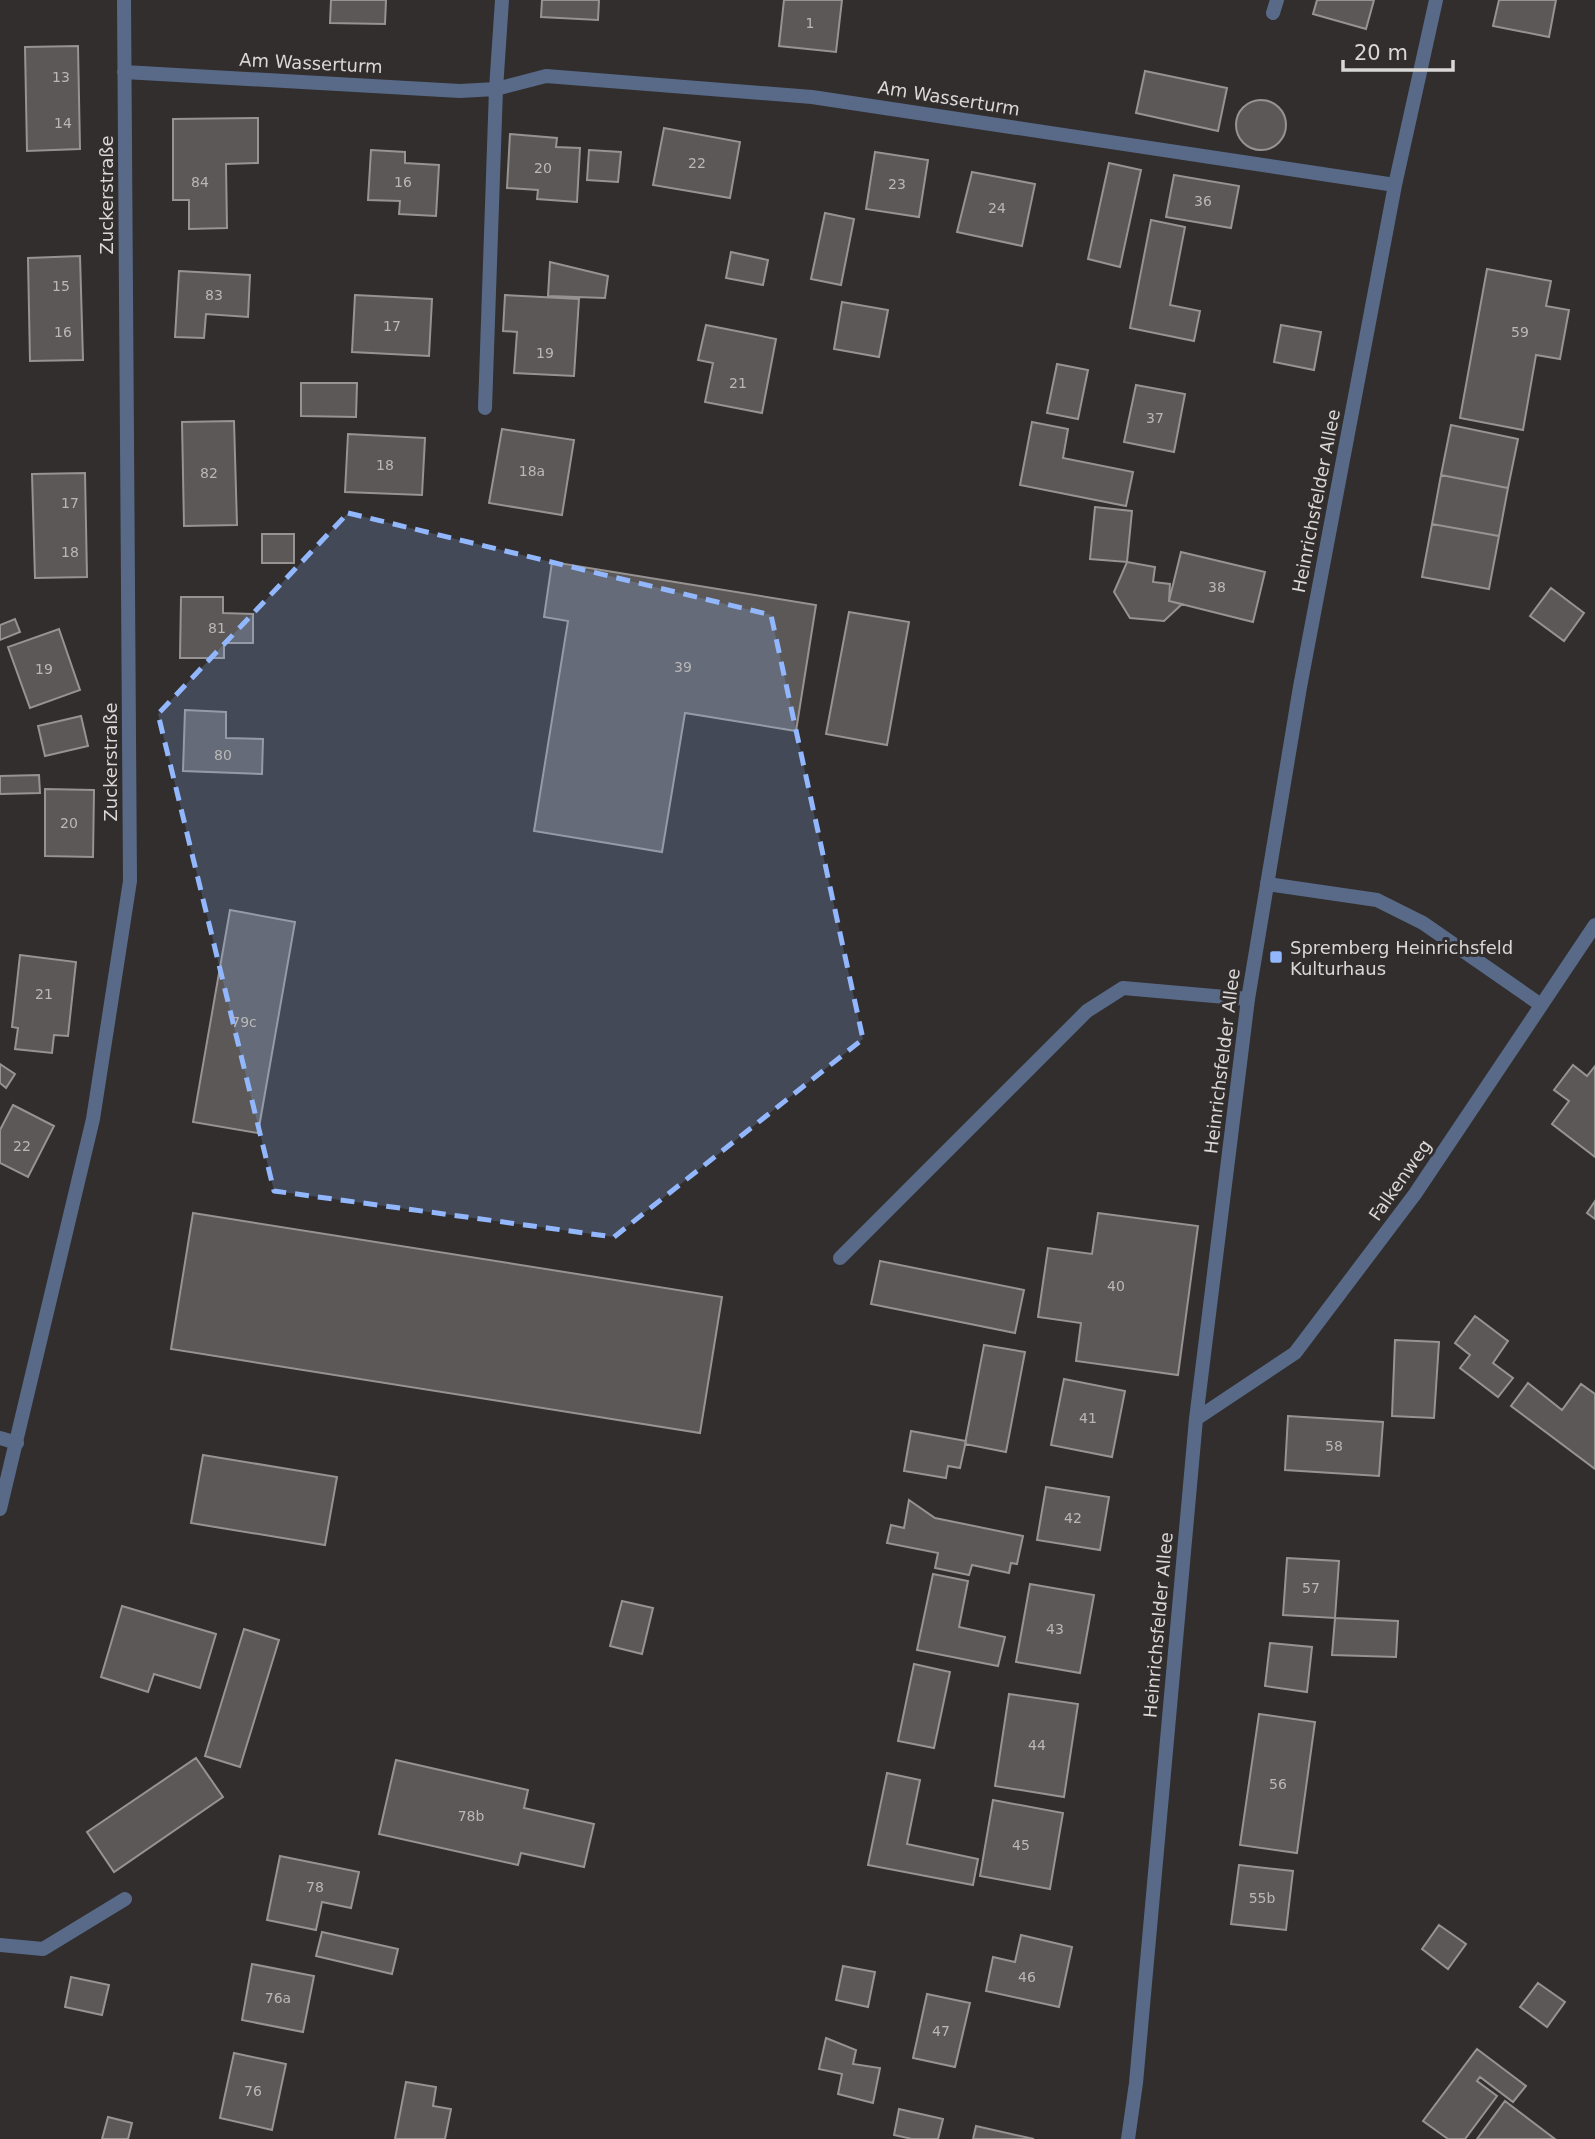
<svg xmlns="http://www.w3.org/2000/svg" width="1595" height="2139" font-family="'DejaVu Sans',sans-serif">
	<rect width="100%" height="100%" fill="#312e2d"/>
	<path fill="#5b5857" stroke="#979392" stroke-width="2" d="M331,0H386L385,24L330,23Z
		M542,0H599L598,20L541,17Z
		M784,0H842L836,52L779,46Z
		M1317,0H1374L1366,29L1313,14Z
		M1499,0H1556L1549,37L1493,26Z
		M78,46L80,149L27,151L25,47Z
		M1145,71L1227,88L1218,131L1136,113Z
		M1236 125a25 25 0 1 1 50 0a25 25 0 1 1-50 0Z
		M258,118V163L226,164L227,228L189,229V200H173V119Z
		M664,128L740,142L730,198L653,185Z
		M510,134L557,138L556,147L580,148L577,202L537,199L538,190L507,188Z
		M371,150L405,152V163L439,165L436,216L399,214L400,201L368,200Z
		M589,150L621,152L618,182L587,180Z
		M875,152L928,160L919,217L866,209Z
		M1109,163L1141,170L1120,267L1088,259Z
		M972,172L1035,184L1022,246L957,232Z
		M1174,175L1239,186L1231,228L1166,217Z
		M825,213L854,219L841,285L811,279Z
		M1151,220L1185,227L1170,305L1200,311L1194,341L1130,328Z
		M731,252L768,260L763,285L726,278Z
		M80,256L83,360L30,361L28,258Z
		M550,262L608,276L605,298L548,296Z
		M1487,269L1551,281L1546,306L1569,310L1560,359L1536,355L1523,430L1460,418Z
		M179,271L250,275L248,317L206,314L204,338L175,337Z
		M355,295L432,299L429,356L352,352Z
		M505,295L579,299L574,376L514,373L517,332L503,331Z
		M842,302L888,310L879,357L834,349Z
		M706,325L776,339L762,413L705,402L713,363L698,360Z
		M1281,325L1321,332L1314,370L1274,362Z
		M1057,364L1088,370L1078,419L1047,413Z
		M301,383H357L356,417L301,416Z
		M1136,385L1185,394L1174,452L1124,442Z
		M234,421L237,525L184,526L182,422Z
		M1032,422L1068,429L1063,458L1133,472L1126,506L1020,485Z
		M1451,425L1518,439L1508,488L1441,475Z
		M502,429L574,440L562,515L489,503Z
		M348,434L425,438L422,495L345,492Z
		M85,473L87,577L35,578L32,474Z
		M1441,475L1508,488L1499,536L1432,524Z
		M1095,507L1132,511L1127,562L1090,559Z
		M1432,524L1499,536L1489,589L1422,577Z
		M262,534H294V563H262Z
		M1181,552L1265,572L1253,622L1169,601Z
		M552,562L816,605L796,731L685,713L662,852L534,831L568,621L544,617Z
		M1127,562L1155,567L1153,582L1170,584L1169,601L1182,604L1164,621L1130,618L1114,592Z
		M1551,588L1584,613L1564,641L1530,616Z
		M181,597H223V613L253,614V643H224V658H180Z
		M849,612L909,622L887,745L826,734Z
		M15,619L20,632L0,640V625Z
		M59,629L80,690L30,708L8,647Z
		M185,710L226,712V738L263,739L262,774L183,771Z
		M81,716L88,746L45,756L38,726Z
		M39,775L40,793L0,794V776Z
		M45,789L94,790L93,857L45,856Z
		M230,910L295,922L258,1133L193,1122Z
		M20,955L76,962L68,1036L54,1035L52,1053L15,1049L18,1028L12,1027Z
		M0,1064L15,1074L6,1088L0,1083Z
		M1573,1065L1587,1076L1595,1066V1157L1552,1124L1569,1101L1554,1090Z
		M13,1105L54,1126L28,1177L0,1163V1130Z
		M1595,1201V1219L1587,1213Z
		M193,1213L722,1297L700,1433L171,1349Z
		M1098,1213L1198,1226L1178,1375L1076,1361L1081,1323L1038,1317L1048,1248L1092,1254Z
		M880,1261L1024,1290L1015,1333L871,1304Z
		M1475,1316L1508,1341L1493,1363L1513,1378L1498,1397L1460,1368L1470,1355L1455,1343Z
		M1395,1340L1439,1342L1434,1418L1392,1416Z
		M984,1345L1025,1352L1006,1452L965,1444Z
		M1064,1379L1125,1391L1112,1457L1051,1445Z
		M1528,1383L1562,1410L1581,1384L1595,1394V1469L1511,1406Z
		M1288,1416L1383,1422L1379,1476L1285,1470Z
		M911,1431L966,1441L960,1468L948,1466L946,1478L904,1471Z
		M203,1455L337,1477L325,1545L191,1523Z
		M1046,1487L1109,1497L1100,1550L1037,1540Z
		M909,1500L935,1518L1023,1536L1017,1564L1011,1563L1009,1573L972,1565L969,1575L935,1568L938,1553L887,1543L891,1525L904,1528Z
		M1287,1558L1339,1561L1335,1618L1283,1615Z
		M933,1574L968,1581L959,1627L1005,1637L998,1666L917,1650Z
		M1030,1584L1094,1595L1080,1673L1016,1662Z
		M622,1601L653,1608L642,1654L610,1646Z
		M122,1606L216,1634L200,1688L154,1674L148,1692L101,1677Z
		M1335,1618L1398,1621L1396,1657L1332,1655Z
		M244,1629L279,1640L240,1767L205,1756Z
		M1270,1643L1312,1647L1307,1692L1265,1686Z
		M914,1664L950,1672L934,1748L898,1741Z
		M1009,1694L1078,1704L1064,1797L995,1786Z
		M1259,1714L1315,1722L1297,1853L1240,1845Z
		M196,1758L223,1797L114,1872L87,1832Z
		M396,1760L528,1790L524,1808L594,1824L584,1867L521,1853L518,1865L379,1834Z
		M887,1773L920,1780L907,1844L978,1859L973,1885L868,1865Z
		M993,1800L1063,1813L1050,1889L980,1876Z
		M280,1856L359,1872L351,1908L322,1902L316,1930L267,1920Z
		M1239,1865L1293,1871L1286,1930L1231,1924Z
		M1439,1925L1466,1944L1448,1969L1422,1949Z
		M322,1932L398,1949L392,1974L316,1956Z
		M1021,1935L1072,1947L1059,2007L986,1991L993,1957L1015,1962Z
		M252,1964L314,1976L303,2032L242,2020Z
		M843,1966L875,1972L868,2007L836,2000Z
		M71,1977L109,1985L102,2015L65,2007Z
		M1538,1983L1565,2002L1547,2027L1520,2007Z
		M927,1994L970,2003L955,2067L913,2058Z
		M826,2038L856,2050L853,2064L880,2068L873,2103L838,2094L842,2074L819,2069Z
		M1477,2049L1526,2086L1513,2102L1480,2077L1477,2081L1497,2096L1465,2139H1448L1423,2121Z
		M234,2053L286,2064L272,2130L220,2118Z
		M406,2082L436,2087L433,2106L451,2109L445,2139H395Z
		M1505,2101L1555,2139H1477Z
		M899,2109L943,2119L938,2139H912L894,2135Z
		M108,2117L132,2123L128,2139H102Z
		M976,2126L1034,2139H973Z"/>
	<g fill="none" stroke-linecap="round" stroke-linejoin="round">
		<path stroke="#596a89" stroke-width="14" d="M1273,13L1277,0
			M1267,884L1377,900L1423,923L1541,1005
			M840,1258L1087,1011L1123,988L1248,999
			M0,1438L17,1443"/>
		<path stroke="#596a89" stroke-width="14" d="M124,72L460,91L496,89L546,76L812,97L1395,185
			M485,408L496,89L502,0
			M1196,1419L1295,1353L1415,1194L1595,925
			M0,1509L93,1119L130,881L124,0
			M0,1945L43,1949L125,1899
			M1128,2139L1136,2083L1196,1419L1248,999L1300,687L1395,185L1436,0"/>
	</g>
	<path fill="#92b7fd" fill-opacity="0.2" stroke="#92b7fd" stroke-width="5" stroke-dasharray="14 9" stroke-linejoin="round" d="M348,513L771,615L863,1039L614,1237L274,1191L158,714Z"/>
	<rect fill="#92b7fd" stroke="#312e2d" stroke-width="2.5" x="1269" y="950" width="14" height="14" rx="3.5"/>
	<g text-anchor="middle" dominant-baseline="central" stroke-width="6" stroke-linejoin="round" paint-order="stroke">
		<g font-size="14" fill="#bab8b7">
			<text x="810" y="23">1</text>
			<text x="61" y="77">13</text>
			<text x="63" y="123">14</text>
			<text x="697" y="163">22</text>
			<text x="543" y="168">20</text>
			<text x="200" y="182">84</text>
			<text x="403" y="182">16</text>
			<text x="897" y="184">23</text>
			<text x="1203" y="201">36</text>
			<text x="997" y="208">24</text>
			<text x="61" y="286">15</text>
			<text x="214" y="295">83</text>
			<text x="392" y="326">17</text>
			<text x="63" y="332">16</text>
			<text x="1520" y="332">59</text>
			<text x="545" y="353">19</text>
			<text x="738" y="383">21</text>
			<text x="1155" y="418">37</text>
			<text x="385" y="465">18</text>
			<text x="532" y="471">18a</text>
			<text x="209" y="473">82</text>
			<text x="70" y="503">17</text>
			<text x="70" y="552">18</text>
			<text x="1217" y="587">38</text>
			<text x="217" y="628">81</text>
			<text x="683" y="667">39</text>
			<text x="44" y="669">19</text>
			<text x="223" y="755">80</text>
			<text x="69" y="823">20</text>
			<text x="44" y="994">21</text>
			<text x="244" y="1022">79c</text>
			<text x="22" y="1146">22</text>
			<text x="1116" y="1286">40</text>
			<text x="1088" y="1418">41</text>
			<text x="1334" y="1446">58</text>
			<text x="1073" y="1518">42</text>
			<text x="1311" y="1588">57</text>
			<text x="1055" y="1629">43</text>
			<text x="1037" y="1745">44</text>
			<text x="1278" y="1784">56</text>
			<text x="471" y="1816">78b</text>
			<text x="1021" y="1845">45</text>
			<text x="315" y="1887">78</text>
			<text x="1262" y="1898">55b</text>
			<text x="1027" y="1977">46</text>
			<text x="278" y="1998">76a</text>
			<text x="941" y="2031">47</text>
			<text x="253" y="2091">76</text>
		</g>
		<g font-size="18" fill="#dad8d7" stroke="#312e2d">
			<text transform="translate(311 63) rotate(3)">Am Wasserturm</text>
			<text transform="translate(949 98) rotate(9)">Am Wasserturm</text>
			<text transform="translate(106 195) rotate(-90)">Zuckerstraße</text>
			<text transform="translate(1316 501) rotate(-79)">Heinrichsfelder Allee</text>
			<text transform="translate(110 762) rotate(-90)">Zuckerstraße</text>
			<text transform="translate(1222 1061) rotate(-83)">Heinrichsfelder Allee</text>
			<text transform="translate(1400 1180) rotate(-55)">Falkenweg</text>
			<text transform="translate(1158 1625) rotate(-85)">Heinrichsfelder Allee</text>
		</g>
		<g font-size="18" fill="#dad8d7" stroke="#312e2d" text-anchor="start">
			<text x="1290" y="947">Spremberg Heinrichsfeld<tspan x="1290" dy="21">Kulturhaus</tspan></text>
		</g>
	</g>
	<path d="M1343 60v10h110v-10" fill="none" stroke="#dad8d7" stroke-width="3.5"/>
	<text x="1354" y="60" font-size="21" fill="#dad8d7" stroke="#312e2d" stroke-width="5" paint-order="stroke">20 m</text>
</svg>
